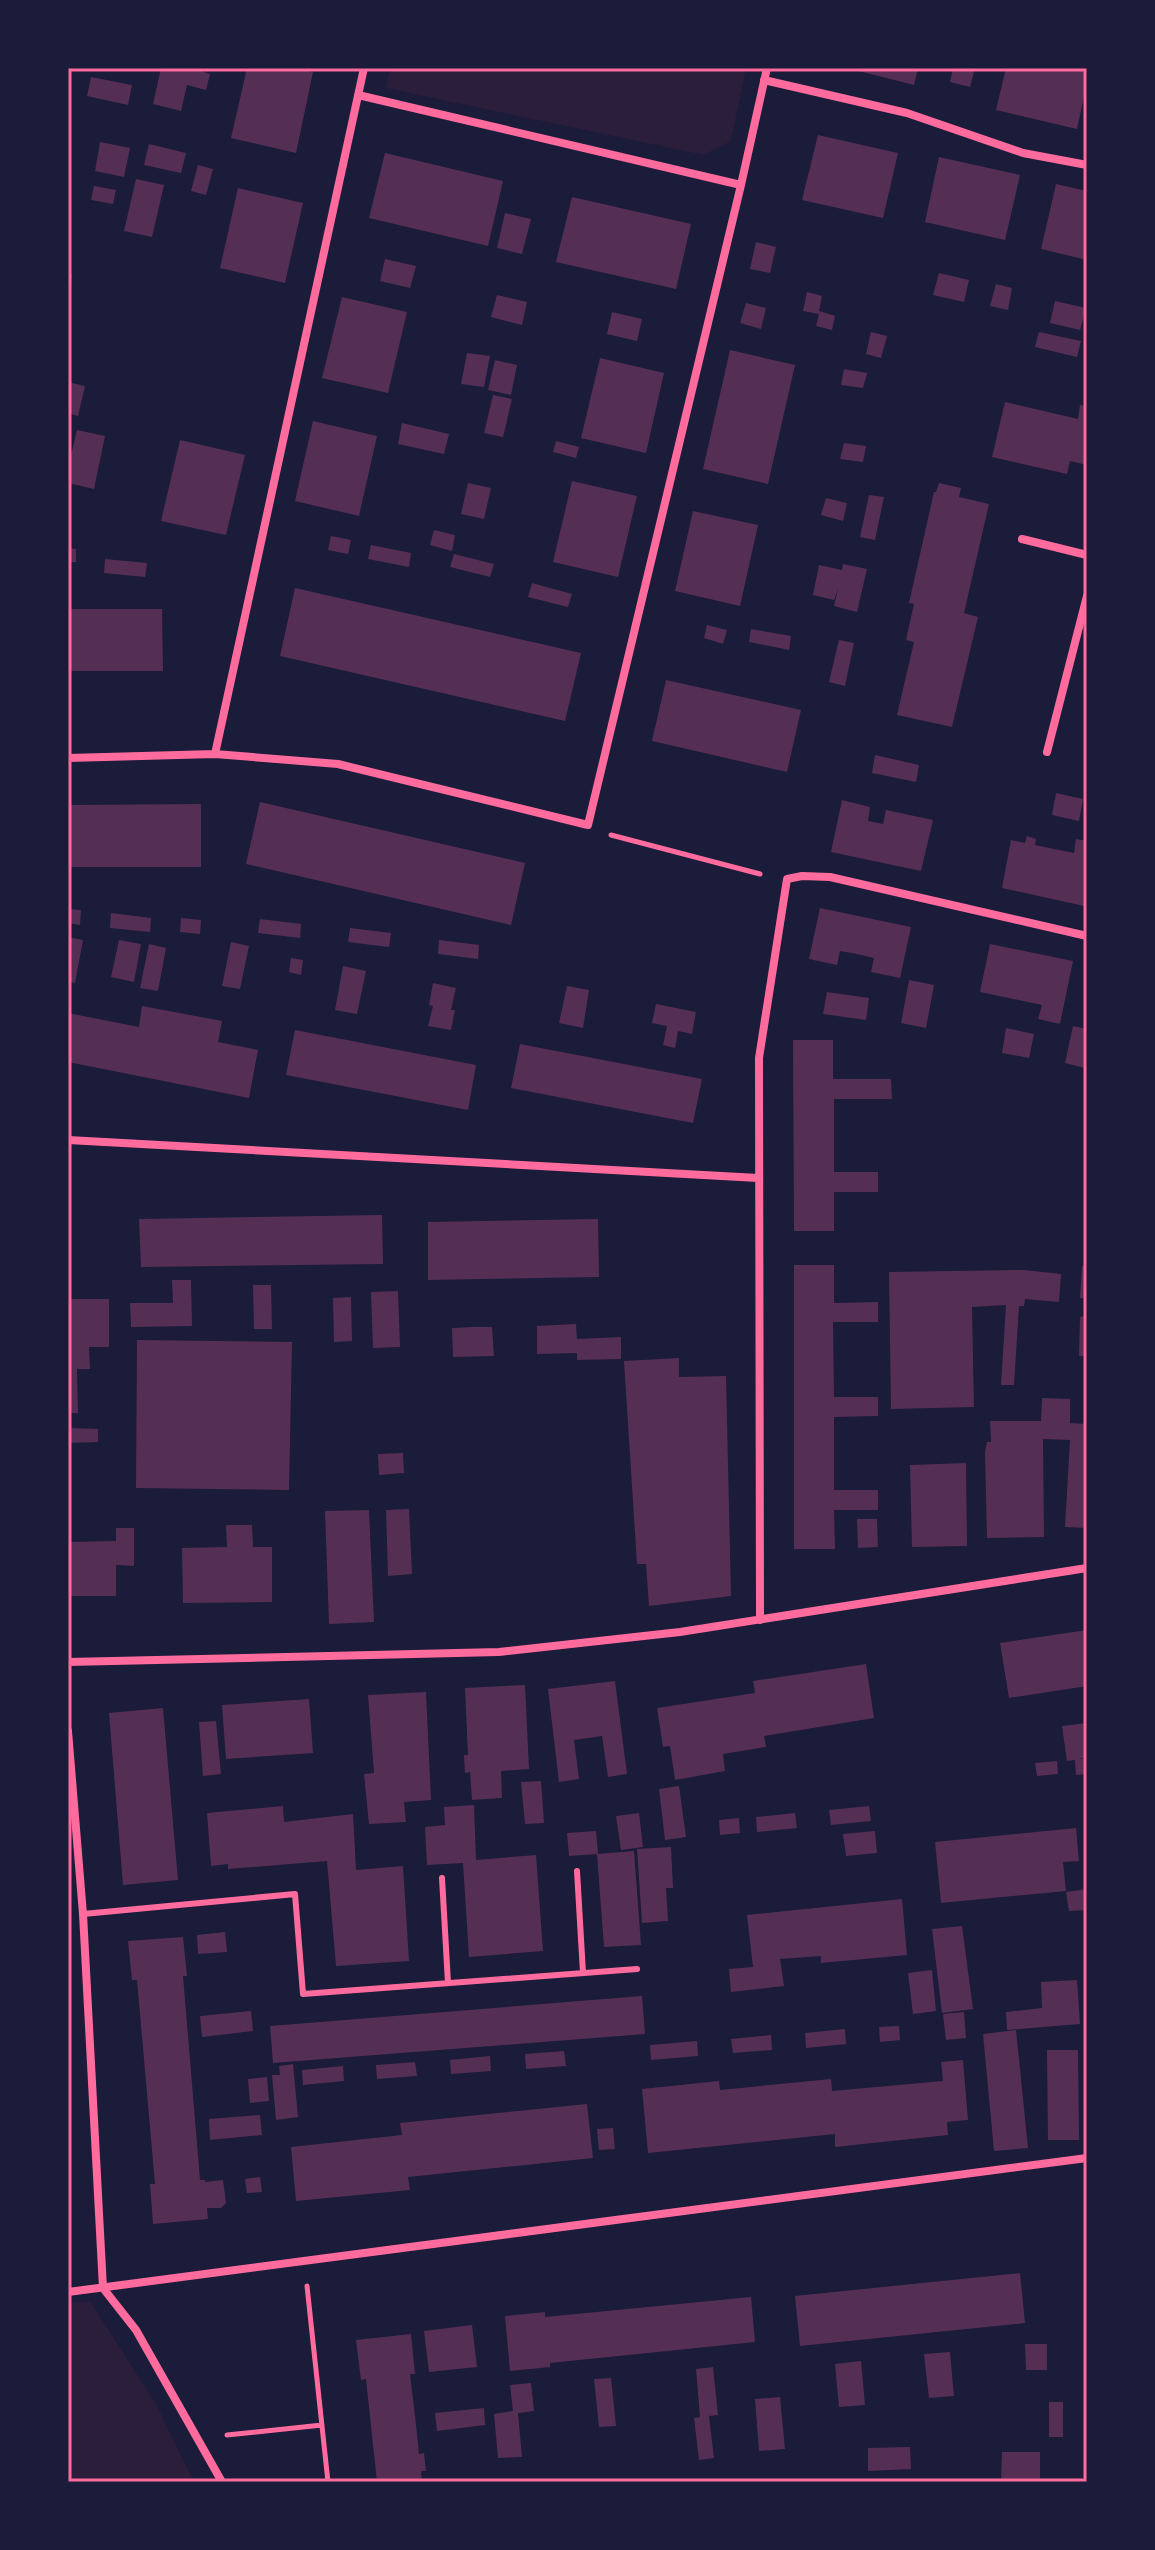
<svg xmlns="http://www.w3.org/2000/svg" width="1155" height="2550" font-family="Bitter,serif">
	<rect width="100%" height="100%" fill="#1b1b3a"/>
	<path fill="#2a1e3b" d="M390,68H746L731,141L704,155L386,88Z
		M90,2301L156,2404L194,2482H68V2303Z"/>
	<path fill="#542f53" d="M161,68H191L210,74L206,90L187,85L181,111L153,104Z
		M247,68H296L313,72L296,153L231,138Z
		M847,68H918L914,85Z
		M953,68H975L970,87L950,82Z
		M1006,68H1087V82L1077,129L996,110Z
		M91,77L132,85L128,105L87,96Z
		M818,135L898,153L883,218L802,200Z
		M100,142L130,148L124,177L95,171Z
		M149,144L186,153L181,173L144,165Z
		M385,153L503,181L488,246L369,218Z
		M939,157L1020,175L1005,240L925,222Z
		M198,165L213,169L206,195L191,191Z
		M136,179L164,185L152,237L124,231Z
		M1056,184L1087,191V260L1041,249Z
		M94,186L116,190L113,204L91,200Z
		M238,188L303,203L285,283L220,268Z
		M572,197L691,224L676,289L556,262Z
		M505,213L531,219L522,254L497,248Z
		M756,242L776,247L770,273L750,269Z
		M385,259L416,266L410,288L380,281Z
		M68,273L72,274L70,295H68Z
		M939,273L969,280L964,302L933,295Z
		M996,284L1012,288L1008,310L990,306Z
		M807,292L822,296L819,311L835,316L832,330L816,326L819,314L803,311Z
		M497,295L527,302L522,325L491,317Z
		M342,297L407,312L388,393L322,378Z
		M1055,301L1086,308L1080,330L1050,323Z
		M746,303L766,308L761,329L740,323Z
		M612,312L642,319L637,341L607,334Z
		M871,332L887,336L881,358L866,354Z
		M1039,332L1081,341L1077,357L1035,347Z
		M730,350L795,365L768,484L703,469Z
		M467,353L490,356L484,387L461,384Z
		M600,358L664,373L646,453L581,438Z
		M495,360L517,365L511,395L488,390Z
		M844,369L867,373L863,388L841,385Z
		M68,382L85,386L78,416L68,413Z
		M493,395L512,399L503,437L484,433Z
		M1005,402L1078,419L1080,405L1087,406V465L1070,461L1067,474L992,457Z
		M313,421L377,436L359,516L295,501Z
		M402,423L449,434L444,454L398,444Z
		M77,430L105,436L94,489L68,483V468Z
		M180,440L245,455L226,535L161,521Z
		M556,441L579,447L576,458L553,452Z
		M844,443L866,446L863,462L840,459Z
		M572,481L637,496L618,577L553,562Z
		M468,483L491,488L484,519L461,514Z
		M939,483L961,488L959,497L989,504L964,613L978,617L952,727L897,715L914,642L906,640L914,604L909,603L934,492H936Z
		M869,495L884,497L875,540L860,537Z
		M826,498L847,503L843,521L821,515Z
		M693,511L758,525L740,606L675,591Z
		M434,530L455,535L452,551L430,545Z
		M331,536L351,540L348,554L328,550Z
		M371,545L411,553L409,567L368,559Z
		M68,548L76,549V562H68Z
		M454,554L494,564L490,577L450,567Z
		M105,559L147,563L145,577L104,573Z
		M843,564L867,569L857,612L834,606L838,589L834,600L813,595L819,565L842,570Z
		M532,583L572,594L568,607L528,597Z
		M295,588L581,653L565,721L280,656Z
		M68,609H162L163,671H68Z
		M707,625L727,630L723,644L704,638Z
		M751,629L791,636L789,650L749,642Z
		M839,640L854,643L845,686L829,682Z
		M666,680L801,710L787,772L652,741Z
		M875,755L919,765L916,782L872,773Z
		M1056,793L1083,799L1079,821L1052,815Z
		M842,800L870,807L868,821L883,824L886,810L933,820L921,871L831,852Z
		M260,802L525,863L511,925L246,864Z
		M201,804V867H68V805Z
		M1027,836L1036,839L1035,845L1074,853L1076,839L1087,841V892L1084,906L1002,888L1011,840L1025,843Z
		M820,908L911,927L900,978L871,972L874,958L857,954L840,951L837,965L809,959Z
		M68,909L81,910L80,925L68,923Z
		M111,913L151,918L150,932L110,928Z
		M181,918L201,920L200,934L180,932Z
		M260,919L301,924L300,938L258,933Z
		M350,928L391,933L389,947L348,942Z
		M68,937L83,940L75,983L68,982Z
		M119,940L141,944L134,982L111,977Z
		M439,940L479,945L478,959L438,954Z
		M231,942L249,946L240,989L222,986Z
		M149,944L166,948L158,991L140,988Z
		M990,944L1073,961L1060,1024L1038,1019L1042,1005L980,992Z
		M291,958L303,960L301,975L289,972Z
		M343,966L366,971L357,1014L335,1010Z
		M909,980L934,985L926,1028L901,1023Z
		M433,983L456,988L451,1010H455L451,1030L428,1026L433,1006L429,1005Z
		M567,986L589,990L583,1028L559,1023Z
		M827,992L869,998L866,1020L823,1014Z
		M656,1004L696,1012L692,1034L678,1031L675,1048L663,1045L667,1026L652,1023Z
		M142,1006L222,1021L218,1042L258,1050L249,1098L68,1062V1013L139,1027Z
		M1073,1026L1087,1029L1085,1068L1065,1063Z
		M1006,1028L1034,1034L1029,1058L1002,1053Z
		M295,1030L476,1065L468,1110L286,1075Z
		M793,1040H833V1079H891L892,1099H834V1172H878V1192H834V1231H794Z
		M520,1044L702,1079L693,1123L511,1088Z
		M382,1215L383,1264L141,1267L139,1219Z
		M598,1219L599,1277L428,1280V1222Z
		M794,1265H834V1303L878,1302V1322H833L834,1397H878V1416L834,1417V1490H878V1510H834L835,1549H794Z
		M1082,1266H1087V1298H1080Z
		M1024,1270L1061,1274L1059,1302L1025,1299L1024,1306H1019L1014,1385H1001L1006,1305L972,1307L974,1407L891,1409L889,1272Z
		M172,1280H191L192,1326L131,1327L130,1303H173Z
		M253,1285H271L272,1329H254Z
		M398,1291L400,1347L373,1348L371,1292Z
		M351,1297L352,1341L334,1342L333,1298Z
		M68,1299H109V1347H89L90,1369H77L78,1413H68Z
		M1087,1316V1356H1079L1080,1317Z
		M576,1324L577,1339L621,1337V1359L577,1360V1353L537,1354V1326Z
		M473,1327H492L494,1356L453,1357L452,1328Z
		M137,1340L292,1342L289,1490L136,1488Z
		M679,1358V1377L726,1376L731,1596L649,1606L646,1564H637L624,1361Z
		M1042,1398L1070,1399V1423L1087,1424V1528L1065,1527L1070,1440L1043,1439L1044,1537L987,1538L985,1453L987,1442H991L990,1421H1041Z
		M68,1428L98,1429V1442L68,1443Z
		M403,1453L404,1473L379,1475L378,1454Z
		M966,1463L967,1546L912,1547L910,1465Z
		M409,1509L412,1574L388,1576L386,1510Z
		M369,1510L374,1622L329,1624L325,1511Z
		M857,1519H877L878,1547L858,1548Z
		M226,1525H252L253,1547H272V1602L183,1603L182,1548L227,1547Z
		M116,1528H134V1566L116,1565V1596H68V1542L116,1541Z
		M1087,1630V1686L1009,1698L1000,1643Z
		M866,1664L874,1718L764,1736L766,1747L723,1754L725,1771L675,1780L670,1746L663,1747L657,1708L755,1693L753,1681Z
		M615,1681L627,1774L608,1777L602,1736L574,1740L579,1779L559,1782L548,1689Z
		M525,1685L529,1769L501,1771L502,1798L472,1800L470,1772L465,1773L464,1755H468L465,1688Z
		M426,1692L431,1800L404,1802L406,1822L369,1824L364,1774L374,1773L368,1695Z
		M309,1699L313,1753L226,1759L222,1705Z
		M163,1708L178,1880L123,1885L109,1713Z
		M216,1721L221,1774L203,1776L199,1722Z
		M1087,1723V1758L1078,1759H1087V1774L1076,1775L1075,1760L1067,1761L1062,1726Z
		M1057,1761L1058,1774L1037,1776L1035,1763Z
		M541,1781L544,1823L525,1824L521,1782Z
		M679,1786L686,1837L665,1840L659,1789Z
		M474,1805L476,1860L536,1855L543,1951L469,1957L463,1863L427,1865L425,1827L445,1825L444,1807Z
		M283,1806L284,1822L353,1814L356,1870L403,1866L409,1961L336,1966L327,1861L228,1869V1864L211,1866L207,1813Z
		M869,1806L871,1821L831,1825L829,1810Z
		M639,1813L643,1847L621,1850L616,1816Z
		M795,1813L797,1828L757,1832L756,1817Z
		M739,1818L740,1833L720,1835L719,1820Z
		M1076,1828L1079,1861L1063,1862L1066,1891L941,1903L935,1842Z
		M596,1831L598,1854L569,1856L567,1833Z
		M875,1831L877,1853L846,1856L843,1834Z
		M671,1847L673,1888H666L668,1921L642,1923L637,1849Z
		M634,1851L641,1945L604,1947L597,1854Z
		M1087,1889V1910L1069,1911L1066,1892Z
		M902,1899L907,1955L821,1963V1956L780,1959L784,1986L731,1992L729,1969L753,1967L747,1915Z
		M962,1926L973,2009L942,2013L932,1929Z
		M225,1932L227,1952L198,1954L197,1935Z
		M183,1937L187,1976H183L200,2180H205V2182L223,2180L226,2203L221,2208H207L208,2219L153,2224L150,2184H155L137,1980H132L128,1941Z
		M932,1970L936,2011L913,2014L908,1973Z
		M1077,1980L1080,2024L1007,2030L1006,2012L1042,2008L1041,1982Z
		M642,1996L645,2034L273,2063L270,2026Z
		M251,2011L253,2031L202,2037L200,2016Z
		M964,2012L966,2038L946,2040L943,2014Z
		M899,2026L900,2040L880,2042L879,2027Z
		M845,2029L846,2044L806,2048L805,2033Z
		M1016,2030L1028,2148L994,2151L983,2034Z
		M771,2035L772,2050L733,2053L731,2039Z
		M697,2041L698,2056L651,2060L650,2045Z
		M1047,2050H1078L1079,2140H1048Z
		M564,2051L566,2066L526,2069L525,2054Z
		M490,2056L491,2071L451,2074L450,2060Z
		M963,2060L968,2120L947,2122L948,2135L835,2147V2134L648,2153L642,2089L719,2081L720,2090L831,2079L832,2091L943,2081L941,2062Z
		M415,2062L417,2076L377,2079L376,2065Z
		M293,2064L298,2117L276,2120L272,2075H280L279,2066Z
		M343,2066L344,2081L303,2085L302,2070Z
		M267,2077L269,2101L250,2103L248,2079Z
		M587,2104L593,2158L408,2177L410,2190L296,2201L291,2147L402,2135L400,2123Z
		M260,2115L262,2135L210,2140L209,2119Z
		M613,2128L615,2149L599,2150L597,2129Z
		M260,2177L262,2192L247,2193L245,2179Z
		M1020,2273L1025,2323L800,2346L795,2296Z
		M751,2297L755,2342L550,2363V2367L510,2371L505,2316L545,2312V2317Z
		M472,2325L477,2367L429,2372L424,2331Z
		M411,2334L415,2374H410L416,2425L419,2454L424,2453L426,2471H421L422,2482H377L366,2379L361,2380L356,2340Z
		M1025,2344H1047V2370H1026Z
		M950,2352L954,2396L929,2398L924,2354Z
		M861,2361L865,2405L839,2407L835,2364Z
		M713,2367L718,2415L709,2416L714,2458L699,2460L694,2418L700,2417L696,2369Z
		M611,2378L616,2426L599,2427L594,2379Z
		M531,2383L534,2411L518,2413L522,2457L498,2458L494,2414L513,2411L510,2385Z
		M780,2397L785,2449L759,2451L755,2399Z
		M1049,2402H1063V2437H1049Z
		M484,2408L485,2425L437,2431L435,2413Z
		M910,2447L911,2469L868,2471V2448Z
		M1002,2452H1040V2482H1001Z"/>
	<g fill="none" stroke-linecap="round" stroke-linejoin="round">
		<path stroke="#ff6b9d" stroke-width="5" d="M611,835L760,874
			M307,2286L328,2482
			M227,2435L322,2425"/>
		<path stroke="#ff6b9d" stroke-width="6" d="M577,1871L583,1973
			M442,1878L448,1983
			M83,1914L295,1894L303,1994L637,1969"/>
		<path stroke="#ff6b9d" stroke-width="8" d="M764,80L907,113L1023,153L1087,165
			M358,95L741,185
			M1022,539L1087,555
			M1047,752L1087,596
			M215,754L364,68
			M68,758L215,754L338,764L588,825L741,185L767,68
			M68,1140L758,1178
			M760,1620L759,1058L787,879L802,876L830,877L1087,936
			M68,1662L499,1652L680,1632L1087,1568
			M68,1731L83,1914L103,2288L136,2330L222,2482
			M68,2292L1087,2158"/>
	</g>
	<rect width="1155" height="2550" fill="none" stroke="#1b1b3a" stroke-width="140"/>
	<rect x="70" y="70" width="1015" height="2410" fill="none" stroke="#ff6b9d" stroke-width="3"/>
</svg>
